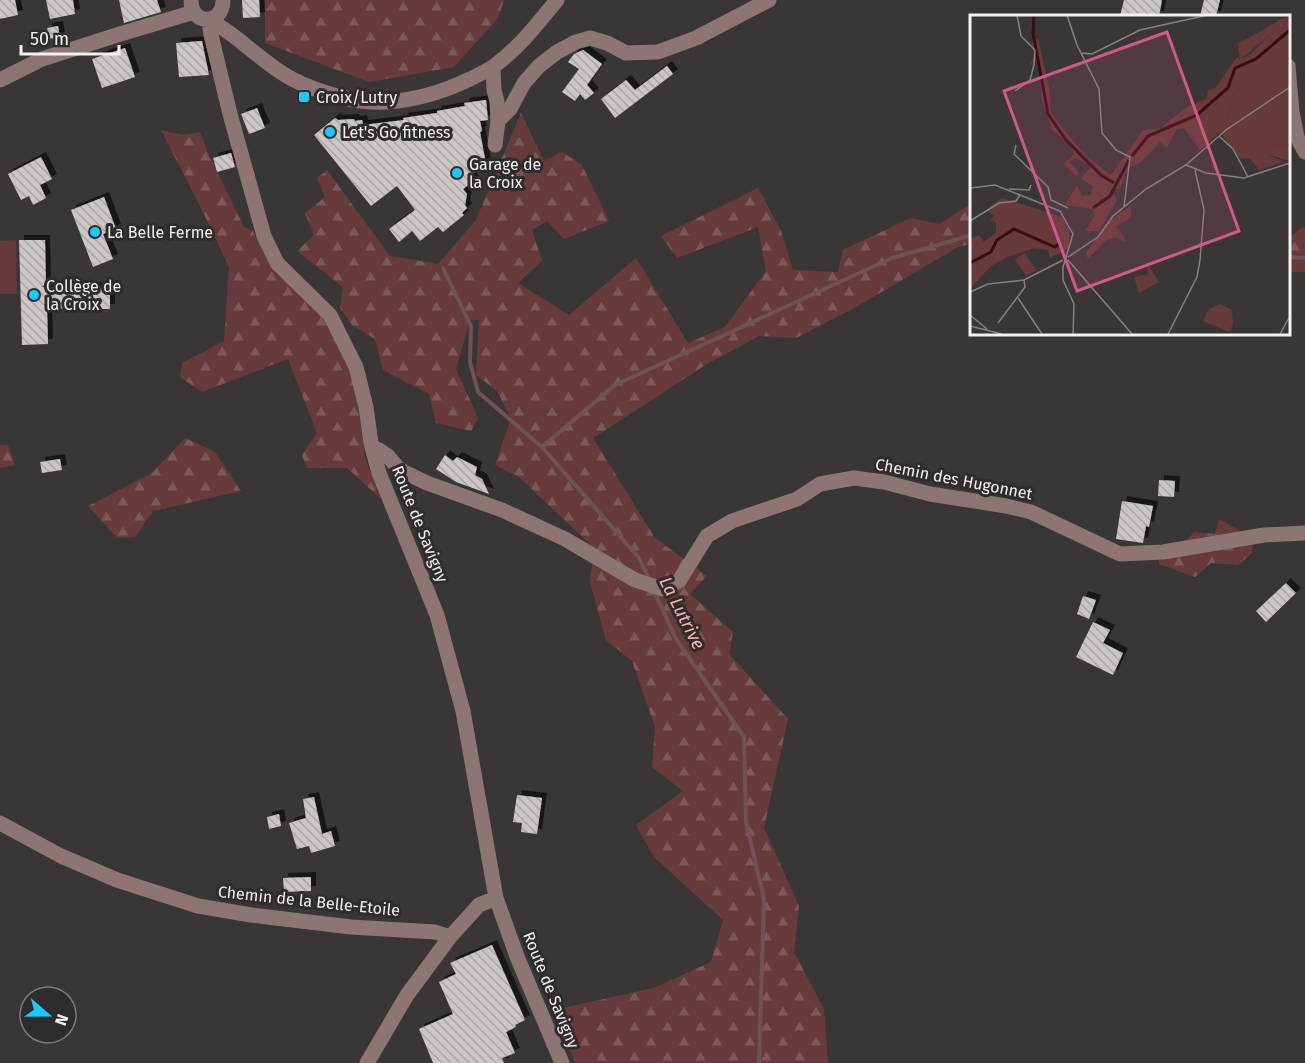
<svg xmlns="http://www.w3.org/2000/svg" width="1305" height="1063" font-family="'Fira Sans',sans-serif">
	<defs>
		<pattern id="forest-firs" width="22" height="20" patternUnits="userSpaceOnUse" patternTransform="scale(1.5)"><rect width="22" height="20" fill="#673b3e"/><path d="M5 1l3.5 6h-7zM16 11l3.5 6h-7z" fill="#7d585a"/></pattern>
		<pattern id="building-back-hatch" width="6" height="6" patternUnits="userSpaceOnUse" patternTransform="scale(1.5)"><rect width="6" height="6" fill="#cbc5c5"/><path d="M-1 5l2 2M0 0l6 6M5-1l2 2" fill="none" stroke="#aaa6a6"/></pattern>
		<filter id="shadow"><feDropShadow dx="5" dy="-5" stdDeviation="0" flood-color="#0009"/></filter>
	</defs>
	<rect width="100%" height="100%" fill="#3b3636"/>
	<path fill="url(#forest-firs)" d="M265,0H504L498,18L454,67L369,82L265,43Z
		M521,113L544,161L562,152L582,165L609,221L564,239L547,221L532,230L542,261L518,283L569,315L636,258L688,343L725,327L766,271L758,227L677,258L661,236L758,188L781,231L793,270L838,272L843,250L911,218L939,224L972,203V244L958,247L856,307L796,338L759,336L707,364L593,438L655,538L707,576L690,594L733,632L729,654L788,719L764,828L799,906L794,952L824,1009L828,1063H575L554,1010L654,988L711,962L723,920L654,857L636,825L683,791L652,767L655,727L632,661L606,640L590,582L594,548L519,477L495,465L511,418L497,391L476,375L479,320H470L456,369L478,418L471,431L436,423L429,394L383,370L375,339L352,325L340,308L343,287L297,251L314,235L305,213L325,197L317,178L327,170L390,256L438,264L476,220Z
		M161,130L183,135L200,132L209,155L244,227L253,231L270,266L327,319L354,380L366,461L381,499L347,468H307L302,455L317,433L288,359L202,392L180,377L182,363L224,341L229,267L204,214Z
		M1302,227L1305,228V272H1289V238Z
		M185,438L215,452L241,491L153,511L135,537L117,538L88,506L152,473Z
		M0,445H8L15,465L0,468Z
		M1219,519L1240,531H1254L1252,553L1238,565L1211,563L1195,577L1159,564V549L1182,546L1194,532L1215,534Z"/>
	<path fill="#673b3e" d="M16,240L17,294H0V241Z"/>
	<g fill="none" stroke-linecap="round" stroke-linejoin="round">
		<path stroke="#705156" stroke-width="4" d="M1288,257L1305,258
			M443,268L471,326L470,362L478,392L542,447L639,558L650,581
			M542,447L615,385L892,258L972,235
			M654,591L676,639L744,737L746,822L764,899L759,1063"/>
	</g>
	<path fill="url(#building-back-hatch)" filter="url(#shadow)" d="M0,0H15L18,15L0,19Z
		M46,0H73L75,14L50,19Z
		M119,0H157L161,12L124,23Z
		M242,0H259L260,17L243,18Z
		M1124,0H1162L1159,16H1120Z
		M1204,0H1220L1216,16H1200Z
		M58,26L60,37L49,39L47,28Z
		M202,41L209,75L179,77L176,43Z
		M125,48L135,77L102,88L92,59Z
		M583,50L602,64L587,85L594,93L585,100L580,94L575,101L562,92L579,69L568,62L574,54Z
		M667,66L673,74L615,118L601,99L626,80L635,90Z
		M486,100L488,120L480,121L482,131L480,132L486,164L470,176L474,181L463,189L467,194L465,205L467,208L462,213L464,215L443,232L438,227L420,241L412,231L399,242L389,229L415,210L397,186L371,206L314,135L335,118L338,120L354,119L355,121L362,120L363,125L404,120L403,118L437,113V111L465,106L464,103Z
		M257,108L265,128L249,134L241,114Z
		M231,153L235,167L217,172L213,158Z
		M41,157L52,179L40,185L46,198L33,205L29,196L21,200L8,174Z
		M104,197L116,229L103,234L113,259L93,267L71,210Z
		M19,240H45L46,285L41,287L110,288V309H47L48,344L22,345Z
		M445,455L453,461L457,457L477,467L475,475L482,479L489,494L456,482L436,469Z
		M60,459L62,470L42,473L40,462Z
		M1159,480L1175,481L1174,497L1158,496Z
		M1122,501L1153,506L1149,527L1146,526L1143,543L1116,539Z
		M1286,583L1296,593L1266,622L1256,611Z
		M1083,596L1096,600L1089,619L1077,614Z
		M1093,622L1110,630L1103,643L1123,653L1113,675L1076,657Z
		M517,795L542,798L537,834L521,832L522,823L513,822Z
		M314,797L322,834L331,831L335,846L311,853L309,846L297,849L289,823L306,818L303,799Z
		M279,814L281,826L269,829L267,817Z
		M311,877V891L284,892L283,878Z
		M492,945L525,1020L515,1025L516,1027L506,1032L515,1053L502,1058L504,1063H433L419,1029L453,1014L439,982L456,974L450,963Z"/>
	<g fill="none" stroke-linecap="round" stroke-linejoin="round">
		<path stroke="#8d7475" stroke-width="15" d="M191,0C191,26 223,26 223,0
			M209,19L211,35L230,114L264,236L277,263L330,315L356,367L366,407L371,443L379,473L437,615L463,711L496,898L518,959L562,1063
			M209,19C222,28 235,36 246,46C262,58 277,72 294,80C320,93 358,104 387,102C416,100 445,91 470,79C478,75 487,71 494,66C519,48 538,23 557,0
			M1288,66L1292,112L1297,137L1305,152
			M493,67L494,90L497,102L498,121L495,145
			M0,80L42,59L117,35L194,12
			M498,121L510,109L524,83L539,66L557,52L576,42L590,38L607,43L626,53L658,52L696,38L769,0
			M372,447L379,450L388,456L397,467L404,472L427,483L502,510L565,539L635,580L662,589L679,581L707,536L732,521L797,499L820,484L854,478L884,482L930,494L1006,506L1031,512L1120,554L1163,552L1264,535L1305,533
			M0,823L61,856L117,880L198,906L251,915L351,927L435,932L450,937
			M367,1063L407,995L450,937L479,905L496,898"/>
	</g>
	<g fill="#1acafc" stroke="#312c2c" stroke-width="2">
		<rect x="298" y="91" width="12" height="12" rx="3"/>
		<circle cx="330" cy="132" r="6"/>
		<circle cx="457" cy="173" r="6"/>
		<circle cx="95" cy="232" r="6"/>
		<circle cx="34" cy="295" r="6"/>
	</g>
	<g text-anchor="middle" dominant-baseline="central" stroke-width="6" stroke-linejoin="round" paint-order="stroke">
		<g font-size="16" fill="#f4f1f1" stroke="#312c2c" text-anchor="start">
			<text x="316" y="97">Croix/Lutry</text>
			<text x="342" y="132">Let's Go fitness</text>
			<text x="469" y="164">Garage de<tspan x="469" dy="18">la Croix</tspan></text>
			<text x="107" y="232">La Belle Ferme</text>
			<text x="46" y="286">Collège de<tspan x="46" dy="18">la Croix</tspan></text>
		</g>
		<g font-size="16" fill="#f4f1f1" stroke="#312c2c">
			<text transform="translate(954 479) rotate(11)">Chemin des Hugonnet</text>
			<text transform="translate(420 524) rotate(68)">Route de Savigny</text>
			<text transform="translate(309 901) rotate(6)">Chemin de la Belle-Etoile</text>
			<text transform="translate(551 990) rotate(68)">Route de Savigny</text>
		</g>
		<g font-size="18" font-style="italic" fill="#f7b3b7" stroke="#312c2c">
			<text transform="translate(682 613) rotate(63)">La Lutrive</text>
		</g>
	</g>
	<g transform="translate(970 15)">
		<rect width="320" height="320" fill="#3b3636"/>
		<path d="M315,2L319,3L308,20H299L270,45L268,29ZM310,61L319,64V131L301,130L297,139L314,147L289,155L280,143L271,144L250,118L256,112L264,77L279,67Z" fill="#673b3e"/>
		<path d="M316,0H319V64L310,61L279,67L264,77L256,112L230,135L214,113L207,114L197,133L190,127L171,147L157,154L150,174H142L138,182L129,185H138L144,179L147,185L129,216H115L124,202L123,194L95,190L107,170L112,181L121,180L123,171L111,164L121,151L106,143L100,147L109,158L106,161L93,149L104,139L102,133L82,114L72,86L69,53L66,46L60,50L65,39L61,30L65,24H68L79,71L81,99L116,141L141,160L173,115L191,113L215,93L236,84L238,76L246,72L267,42L270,45L281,39L299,20H308L319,3ZM301,130L319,131V146L297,139ZM32,183L92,202L99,215V233L80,243L78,235L64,233L37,242L21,251L0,274V225L9,220L14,227L26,218V208L20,205L24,201L17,194ZM162,190L161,203L146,211L155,223L154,227L146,222L135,226L118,244L116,238L137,208ZM177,247L189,267L169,278L164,262L178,259ZM250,289L262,295L263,309L259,317L233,306L239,294Z" fill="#673b3e"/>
		<path d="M54,238L66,255L56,261L45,245Z" fill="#673b3e"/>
		<path fill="none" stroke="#380c13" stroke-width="3" d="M64,0L63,18L78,99L96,125L131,160L144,168M162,141L178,121L227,100L258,73L265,53L286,44L320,15M123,193L140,181L159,145M0,248L21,237L27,225L44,214L85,232L89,229"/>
		<path fill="none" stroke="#858181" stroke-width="1.5" d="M97,0L107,30L129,74L132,118L146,135L160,142L154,192M112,38L122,39L170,15L238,0M45,76L60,65L64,50L65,35L51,21L47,0M249,121L263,134L278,162M46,130L44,139L78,172L81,185L98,193M216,150L236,158L274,163L320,148M0,173L25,170L90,196L103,219L93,252M39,174L59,175L61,170M0,206L29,188L46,186L50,180M98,242L128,222L143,201L176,174L216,150L256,115L320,72M98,245L162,319M93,251V265L104,289L103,319M0,277L18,269L54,265L93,245M48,283L72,319M0,300L17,314M28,308L55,272L54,265M0,311L32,319M198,319L227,262L230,245L234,195L225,155M310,319L320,301"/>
		<path fill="#d15988" fill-opacity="0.15" stroke="#d15988" stroke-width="3" d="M197,17L269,216L107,276L34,76Z"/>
		<rect width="320" height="320" fill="none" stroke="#f4f1f1" stroke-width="3"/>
	</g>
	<g transform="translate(48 1015) rotate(110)"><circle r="28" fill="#312c2c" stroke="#7f7b7b" stroke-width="1.5"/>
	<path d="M0-4.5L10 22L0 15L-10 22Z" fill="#1acafc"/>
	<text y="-9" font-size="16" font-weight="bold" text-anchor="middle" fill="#f4f1f1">N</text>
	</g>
	<path d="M21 45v9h98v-9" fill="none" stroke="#f4f1f1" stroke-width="3"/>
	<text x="30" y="45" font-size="18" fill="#f4f1f1" stroke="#312c2c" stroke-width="4.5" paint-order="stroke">50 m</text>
</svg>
